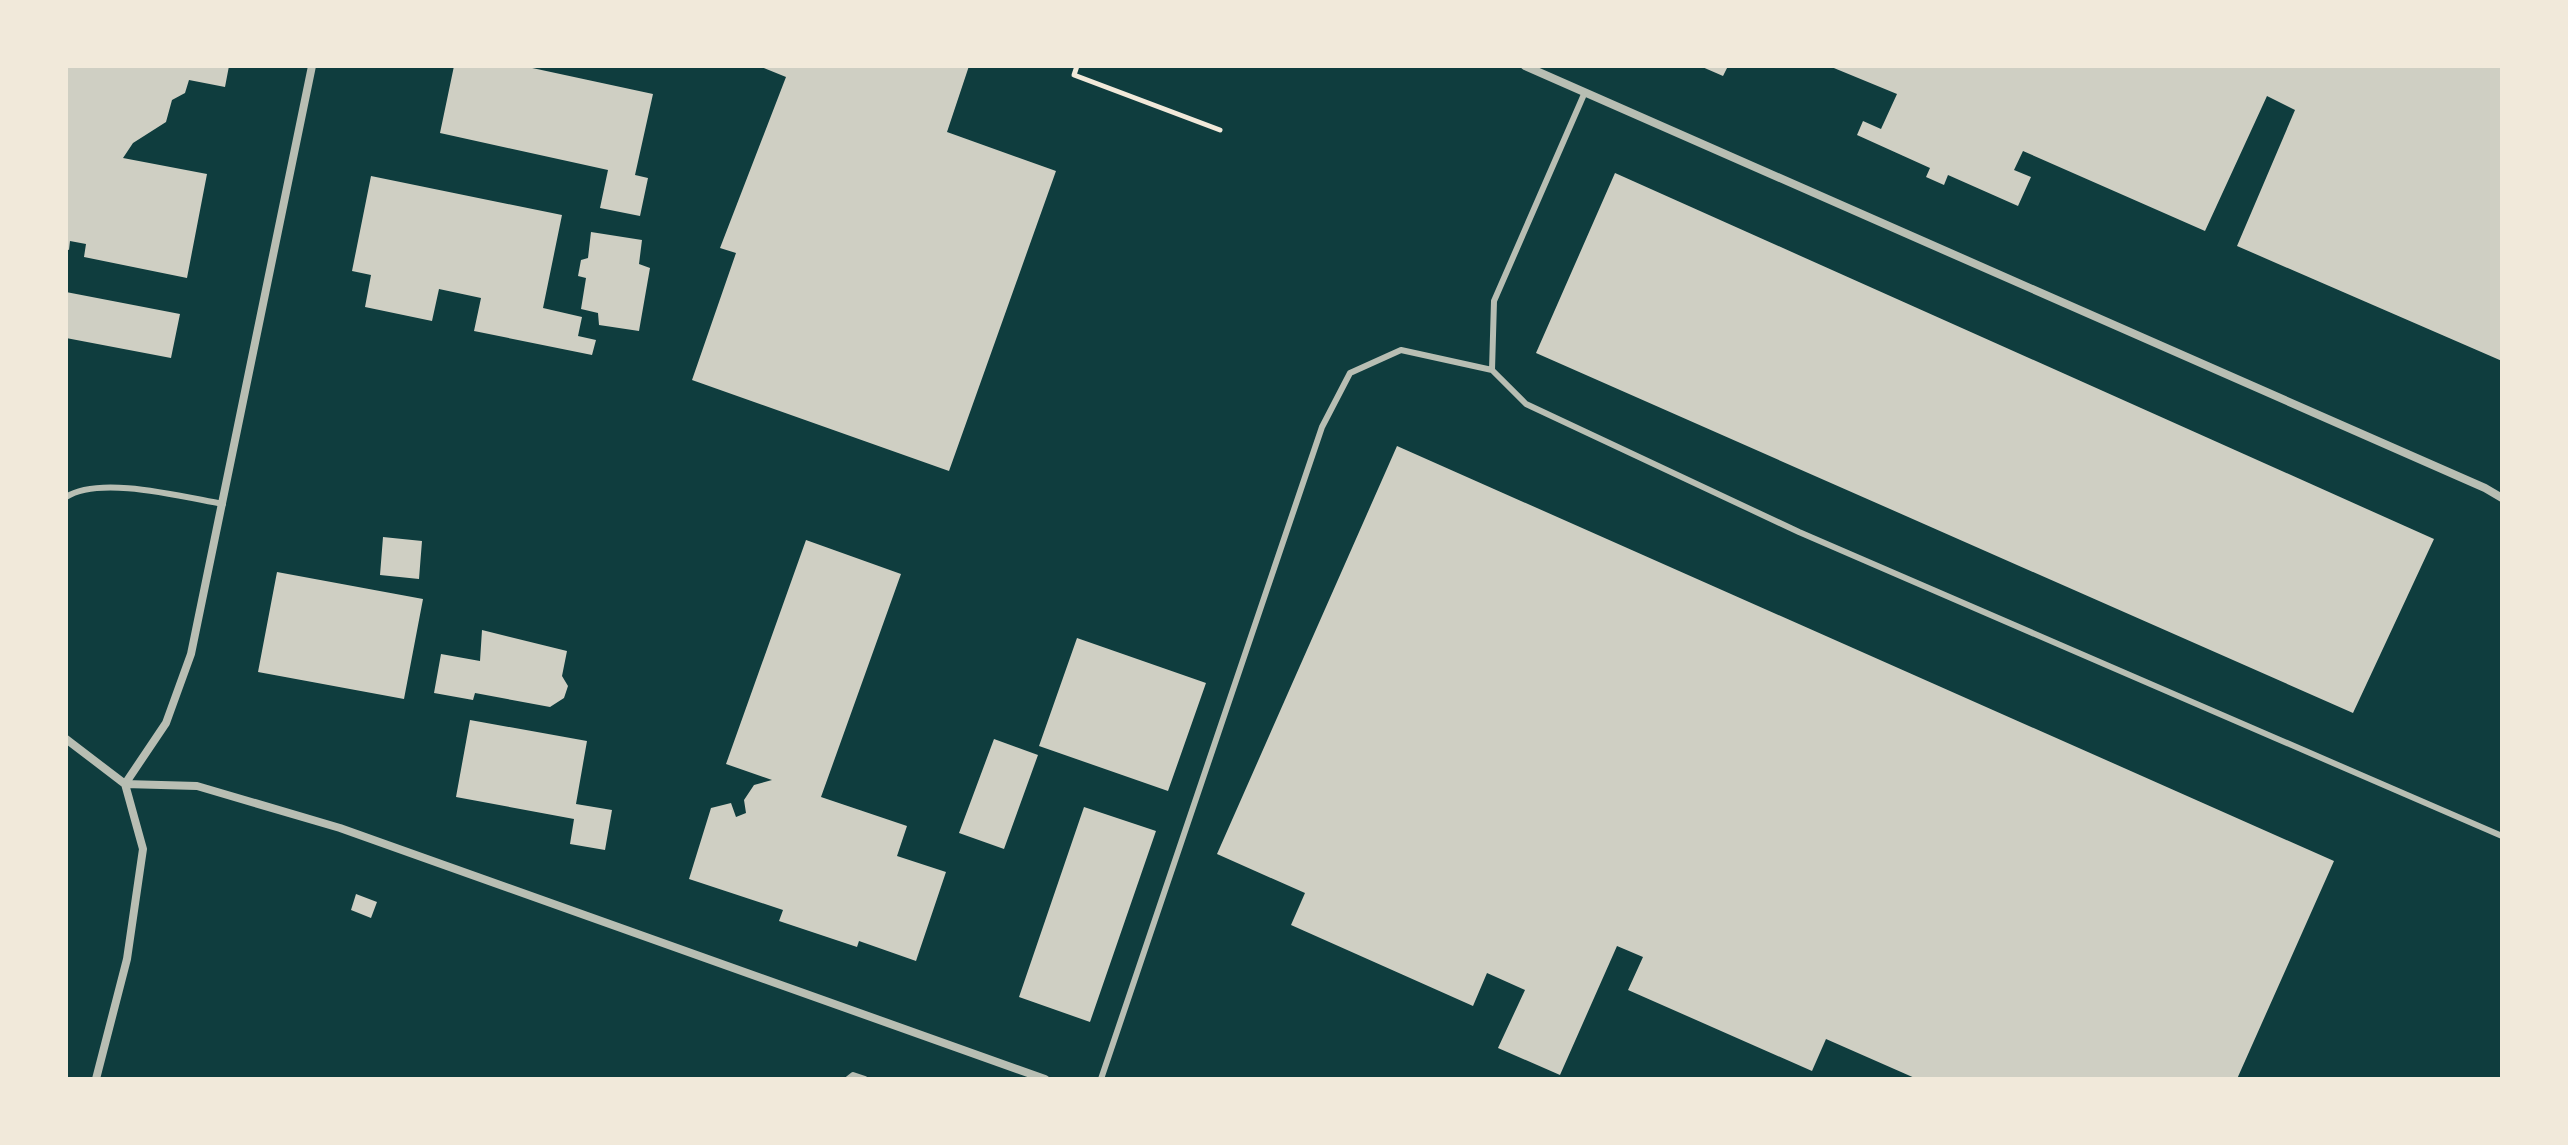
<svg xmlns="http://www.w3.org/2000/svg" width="2568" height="1145" font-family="Inter,sans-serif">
	<rect width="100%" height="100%" fill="#0f3d3e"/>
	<path fill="#cfcfc3" d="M66,66H229L225,87L189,80L185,93L172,100L166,122L133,143L123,158L207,174L187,278L84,257L86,244L70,241L69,250L66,249Z
		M454,66H523L653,94L635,175L648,178L640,216L600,208L608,170L440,133Z
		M759,66H969L947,132L1056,171L949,471L692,380L736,253L720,248L786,77Z
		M1700,66H1728L1723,76Z
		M1829,66H2502V361L2237,246L2295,110L2267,96L2205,231L2023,151L2014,170L2031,177L2018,206L1948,175L1944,185L1926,177L1930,168L1857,135L1863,121L1881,129L1897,94Z
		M1615,173L2434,539L2353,713L1536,353Z
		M371,176L562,215L543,308L582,317L578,336L596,340L592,355L474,331L481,298L439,289L432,321L365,307L371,275L352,271Z
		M591,232L642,240L639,264L650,268L639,331L599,325L598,313L581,309L586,278L578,276L581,260L588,258Z
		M66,292L180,314L171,358L66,338Z
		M1397,446L2334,861L2237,1079H1917L1826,1039L1812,1071L1628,990L1643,957L1617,946L1560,1075L1498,1048L1525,990L1487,973L1473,1006L1291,925L1305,893L1217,854Z
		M383,537L422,541L419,579L380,575Z
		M806,540L901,574L821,797L907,826L897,856L946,872L916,961L859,941L857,947L779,921L783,910L689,879L711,808L731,803L736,817L746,813L744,800L754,785L772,780L726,764Z
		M277,572L423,599L404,699L258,672Z
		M482,630L567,651L562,676L568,686L564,698L550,707L475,693L473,700L434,693L441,654L480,661Z
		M1077,638L1206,683L1168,791L1039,746Z
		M470,720L587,741L576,804L612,810L605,850L570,844L574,819L456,797Z
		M994,739L1038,755L1004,849L959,833Z
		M1084,807L1156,831L1090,1022L1019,997Z
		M356,894L377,902L371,918L351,910Z"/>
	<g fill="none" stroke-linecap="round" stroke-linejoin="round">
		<path stroke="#f1e9da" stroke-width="5" d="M1077,66L1074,75L1220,130"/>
		<path stroke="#b8beb3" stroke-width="6" d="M1585,92L1494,301L1492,370L1526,404L1799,532L2502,836
			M66,497C100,475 183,497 223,504
			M848,1079L853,1075L865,1079
			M1101,1079L1322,427L1350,373L1401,350L1492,370"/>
		<path stroke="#b8beb3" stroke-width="8" d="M1525,66L2485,488L2502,498
			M66,739L125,784
			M125,784L197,786L340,828L1045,1079
			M96,1079L127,959L143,849L125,784L166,723L191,654L312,66"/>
	</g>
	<rect width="2568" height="1145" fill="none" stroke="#f1e9da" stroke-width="136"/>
</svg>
